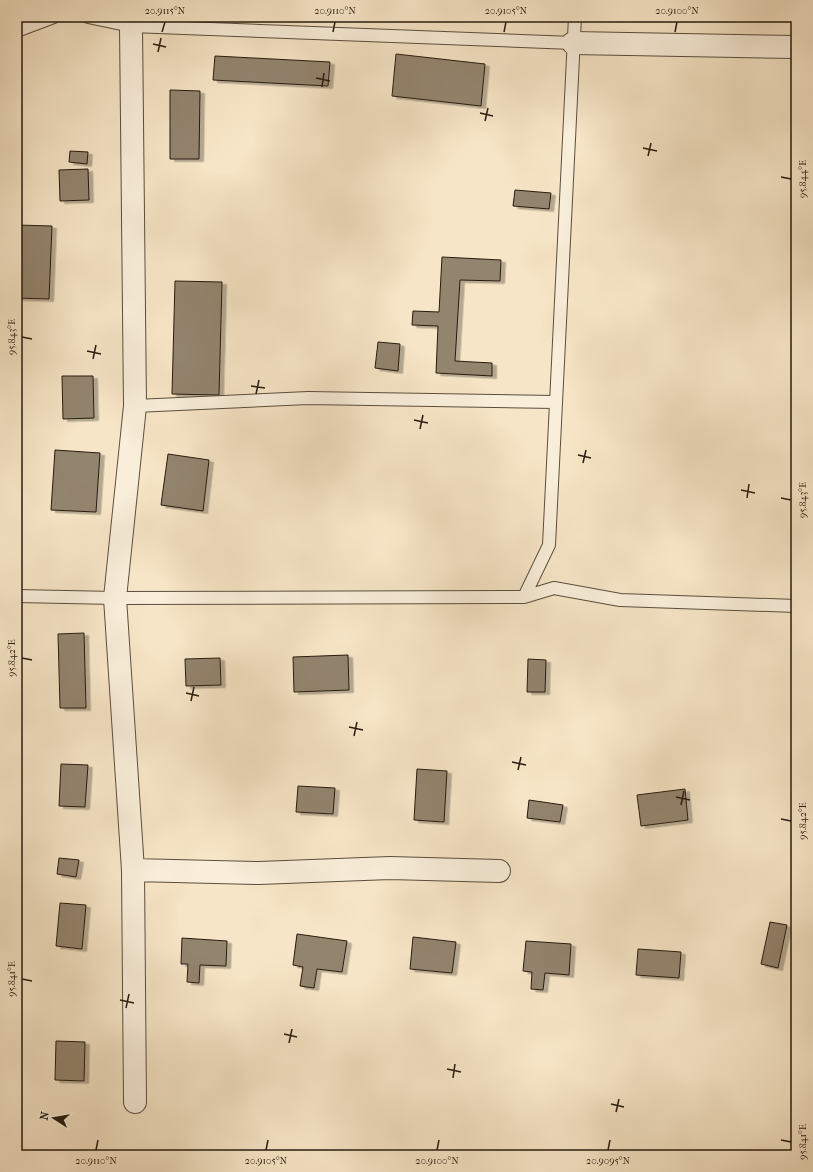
<svg xmlns="http://www.w3.org/2000/svg" width="813" height="1172" font-family="'IM FELL French Canon',serif">
	<defs>
		<filter id="shadow"><feDropShadow dx="4.5" dy="2.5" stdDeviation="0" flood-color="#0004"/></filter>
	</defs>
	<rect width="100%" height="100%" fill="#f6e5c6"/>
	<filter id="stains"><feTurbulence type="fractalNoise" baseFrequency=".005" numOctaves="4"/><feColorMatrix values="0 0 0 0 .2 0 0 0 0 .09 0 0 0 0 .02 0 0 0 .5 -.17"/></filter>
	<radialGradient id="worn" r=".72"><stop offset=".6" stop-color="#630" stop-opacity="0"/><stop offset="1" stop-color="#630" stop-opacity=".3"/></radialGradient>
	<path fill="#93846e" stroke="#271b0f" filter="url(#shadow)" d="M396,54L485,64L481,106L392,96Z
		M215,56L330,62L328,86L213,80Z
		M170,90L200,91L199,159H170Z
		M70,151L88,152L87,164L69,162Z
		M88,169L89,200L60,201L59,170Z
		M515,190L551,193L549,209L513,206Z
		M17,225L52,226L49,299L17,298Z
		M442,257L501,260L500,281L460,280L455,361L492,363V376L436,373L438,326L412,325L413,311L439,312Z
		M175,281L222,282L219,395L172,394Z
		M378,342L400,344L398,371L375,368Z
		M62,376H93L94,418L63,419Z
		M55,450L100,453L96,512L51,510Z
		M168,454L209,460L203,511L161,505Z
		M84,633L86,708H60L58,634Z
		M348,655L349,690L294,692L293,657Z
		M220,658L221,685L186,686L185,659Z
		M528,659L546,660L545,692H527Z
		M61,764L88,765L85,807L59,806Z
		M417,769L447,771L444,822L414,820Z
		M298,786L335,788L333,814L296,812Z
		M685,789L688,820L641,826L637,795Z
		M529,800L563,805L560,822L527,818Z
		M59,858L79,860L76,877L57,874Z
		M60,903L86,905L82,949L56,946Z
		M770,922L787,925L778,968L761,964Z
		M297,934L347,941L342,972L317,969L314,988L300,986L303,967L293,965Z
		M413,937L456,942L452,973L410,969Z
		M182,938L227,941L226,966L200,965L199,983L187,982L188,964H181Z
		M526,941L571,944L569,975L545,973L543,990L531,989L532,972L523,971Z
		M638,949L681,952L679,978L636,975Z
		M56,1041L85,1042L84,1081L55,1080Z"/>
	<g fill="none" stroke-linecap="round" stroke-linejoin="round">
		<defs>
			<path id="lane" d="M88,17L131,26L573,43
				M17,31L54,17
				M135,406L308,398L555,402
				M17,596L115,598L524,597L549,545L575,17
				M524,597L554,588L620,600L796,606"/>
			<path id="street" d="M131,26L135,406L115,598L133,870L135,1102
				M573,43L796,47
				M133,870L259,873L390,868L499,871"/>
		</defs>
		<use href="#lane" stroke="#5b4e3d" stroke-width="14"/>
		<use href="#street" stroke="#5b4e3d" stroke-width="24"/>
		<use href="#lane" stroke="#f9eeda" stroke-width="12"/>
		<use href="#street" stroke="#f9eeda" stroke-width="22"/>
	</g>
	<path fill="none" stroke="#271b0f" stroke-width="1.5" d="M162,32L165,22M333,32L335,22M504,32L506,22M675,32L677,22M153,44L166,47M158,52L161,38M316,78L330,81M322,87L324,73M480,113L493,116M485,121L488,108M643,148L657,151M648,156L651,143M781,177L791,179M22,337L32,339M87,351L101,354M93,359L96,345M251,386L265,388M256,394L259,380M414,420L428,423M420,429L423,415M578,455L591,458M583,463L586,450M741,490L755,493M747,498L749,484M781,498L791,500M22,658L32,660M186,693L199,696M191,701L194,687M349,727L363,730M354,736L357,722M512,762L526,765M518,770L521,757M676,797L690,800M681,805L684,791M781,819L791,821M22,979L32,981M120,1000L134,1003M126,1008L129,994M284,1034L297,1037M289,1043L292,1029M447,1069L461,1072M453,1078L455,1064M611,1104L624,1107M616,1112L619,1099M781,1140L791,1142M96,1150L98,1140M266,1150L268,1140M437,1150L439,1140M608,1150L610,1140"/>
	<rect width="813" height="1172" fill="none" stroke="#f6e5c6" stroke-width="44"/>
	<g transform="translate(54 1118) rotate(282)" stroke="#f9eeda" stroke-width="3" paint-order="stroke">
	<path d="M0-3L7 15L0 10L-7 15Z" fill="#271b0f"/>
	<text y="-6" font-size="11" font-weight="bold" text-anchor="middle" fill="#271b0f">N</text>
	</g>
	<rect x="22" y="22" width="769" height="1128" fill="none" stroke="#271b0f" stroke-width="1.5"/>
	<g font-size="10" text-anchor="middle" fill="#271b0f">
		<text x="165" y="14">20.9115°N</text>
		<text x="335" y="14">20.9110°N</text>
		<text x="506" y="14">20.9105°N</text>
		<text x="677" y="14">20.9100°N</text>
		<text transform="translate(802 179) rotate(-90)" y="4">95.844°E</text>
		<text transform="translate(11 337) rotate(-90)" y="4">95.843°E</text>
		<text transform="translate(802 500) rotate(-90)" y="4">95.843°E</text>
		<text transform="translate(11 658) rotate(-90)" y="4">95.842°E</text>
		<text transform="translate(802 821) rotate(-90)" y="4">95.842°E</text>
		<text transform="translate(11 979) rotate(-90)" y="4">95.841°E</text>
		<text transform="translate(802 1142) rotate(-90)" y="4">95.841°E</text>
		<text x="96" y="1164">20.9110°N</text>
		<text x="266" y="1164">20.9105°N</text>
		<text x="437" y="1164">20.9100°N</text>
		<text x="608" y="1164">20.9095°N</text>
	</g>
	<rect width="100%" height="100%" filter="url(#stains)"/>
	<rect width="100%" height="100%" fill="url(#worn)"/>
</svg>
